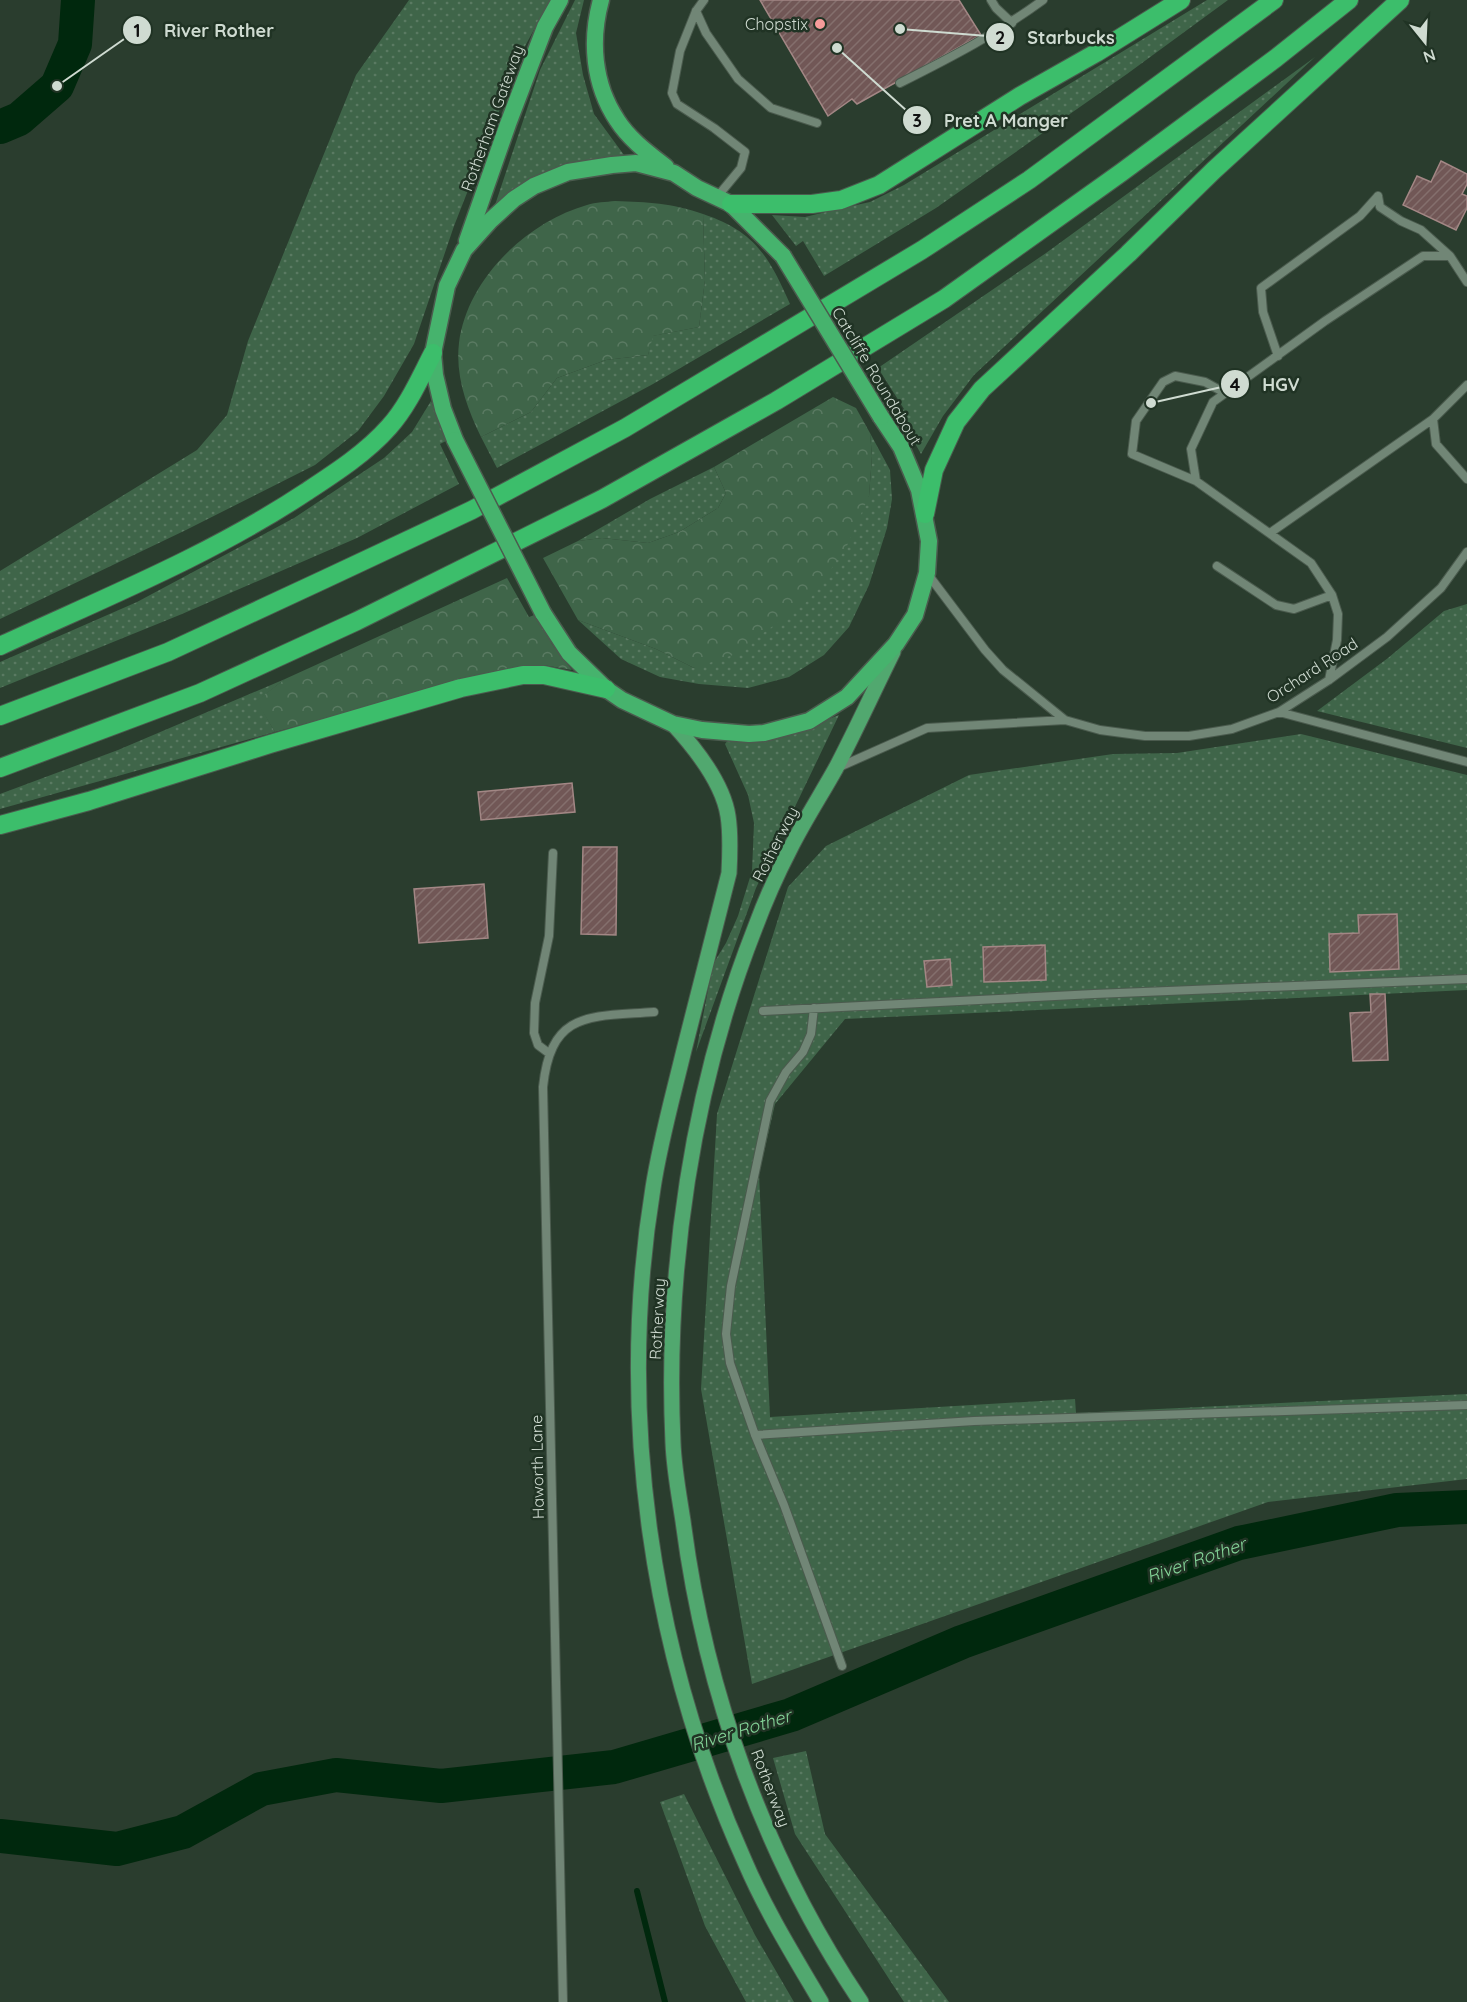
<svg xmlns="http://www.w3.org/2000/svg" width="1467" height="2002" font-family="Quicksand,sans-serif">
	<defs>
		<pattern id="grass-dots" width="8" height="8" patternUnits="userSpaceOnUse" patternTransform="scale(1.5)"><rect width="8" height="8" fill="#3f6549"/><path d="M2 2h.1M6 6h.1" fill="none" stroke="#5a7a62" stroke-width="1.8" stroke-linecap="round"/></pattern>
		<pattern id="forest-crowns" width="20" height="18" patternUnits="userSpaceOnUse" patternTransform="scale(1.5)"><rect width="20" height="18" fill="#3f6549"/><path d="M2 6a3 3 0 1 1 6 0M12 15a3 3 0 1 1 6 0" fill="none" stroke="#5a7a62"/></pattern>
		<pattern id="building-hatch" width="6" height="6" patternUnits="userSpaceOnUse" patternTransform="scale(1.5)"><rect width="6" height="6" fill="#715756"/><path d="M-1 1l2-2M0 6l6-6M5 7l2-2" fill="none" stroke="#846f6d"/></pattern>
	</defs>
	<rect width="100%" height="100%" fill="#2a3d2e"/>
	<path fill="url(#grass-dots)" d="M409,0H550L524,48L454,226L414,344L384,396L358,431L315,465L186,530L0,619V571L197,450L227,415L248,341L356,75Z
		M575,0H584L576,33L583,75L594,114L624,155L566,163L526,184L495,205L540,70Z
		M1207,0H1228L1127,74L936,208L824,276L803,241L796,246L772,215L805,217L838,209L870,202L904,185Z
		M1315,57L974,375L943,416L921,454L898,413L904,409L878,368L1046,253Z
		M703,214C754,231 769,256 790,304L653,384L497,468L481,437L531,412L557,378L606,360L648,355L652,336L699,327L705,280Z
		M431,401L448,440L440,444L459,484L357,538L182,614L0,688V662L137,602L294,518L384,458L412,432Z
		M870,433L890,470L892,499L887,528L869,585L849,627L824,655L789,677L748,688L699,684L660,677L621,659L578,620L656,649L694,668L869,496L872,456Z
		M714,467L726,493L718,508L679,532L648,543L602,538L578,541L650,499Z
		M1467,604V748L1317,711L1388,658L1444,611Z
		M285,679L257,701L275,732L0,809V794L118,750Z
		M839,715L756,888L696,1052L713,964L726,943L738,916L752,871L754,823L748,795L725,744L728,740L800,730Z
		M1301,734L1467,775V990L1059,1009L1075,1398L1059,1009L845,1019L775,1104L759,1174L770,1417L1075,1399L1076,1413L1467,1394V1479L1268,1502L752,1684L701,1389L717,1114L788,887L826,846L969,775L1113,754L1177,753Z
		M806,1751L825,1834L949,2002H904L795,1834L773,1758Z
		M684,1794L755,1935L794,2002H746L705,1926L660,1802Z"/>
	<path fill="url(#forest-crowns)" d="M615,201C648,202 671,203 703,214L705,280L699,327L653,336L648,355L606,360L557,378L531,412L481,437C467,408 455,376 459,343C467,279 527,222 587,205C596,202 606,202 615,201Z
		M833,397L856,408L870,433L872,456L869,496L846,548L809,600L733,655L694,668L656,649L578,620L543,558L578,541L602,538L648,543L679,532L718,508L726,493L714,467Z
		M507,578L529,617L537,614L552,644L572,670L543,665L516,667L275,732L256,701L285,679Z"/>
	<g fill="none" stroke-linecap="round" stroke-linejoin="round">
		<path stroke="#00280d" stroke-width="6" d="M637,1891L665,2002"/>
		<path stroke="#00280d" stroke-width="34" d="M0,127L19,119L57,86L75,44L78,0
			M0,1836L117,1849L183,1832L261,1789L336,1775L441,1786L614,1767L791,1715L962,1642L1239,1543L1397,1510L1467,1507"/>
	</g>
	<path fill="url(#building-hatch)" stroke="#a38785" stroke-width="1.5" d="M760,0H959L981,35L857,104L852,99L828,116Z
		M1441,161L1467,174V184L1462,194L1467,196V208L1456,230L1403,205L1417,176L1431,182Z
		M572,783L575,812L481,820L478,792Z
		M583,847H617L616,935L581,934Z
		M484,884L488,938L419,943L414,889Z
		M1397,914L1399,969L1330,972L1329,934L1359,933L1358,915Z
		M1045,945L1046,980L984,982L983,947Z
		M950,959L952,985L927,987L924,961Z
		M1370,994H1385L1388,1060L1353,1061L1350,1013L1371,1012Z"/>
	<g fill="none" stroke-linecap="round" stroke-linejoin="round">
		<defs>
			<path id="service" d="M704,0L696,11L680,51L672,93L677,104L714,128L745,152L741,168L717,197
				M991,0L996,8L1012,23
				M696,11L706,33L738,79L771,108L817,123
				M900,83C950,58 998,33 1043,0
				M1378,196L1380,207L1401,221L1421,230L1450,256
				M1278,356L1263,312L1261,288L1360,216L1378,196
				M1467,385L1433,419L1436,444L1467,479
				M1225,393L1205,382L1175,376L1163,382L1136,421L1132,454L1196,481L1311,563L1332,595L1338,614L1337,640L1329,680
				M1196,481L1191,449L1213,402L1325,321L1423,256H1450L1467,282
				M1270,533L1433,419
				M1217,566L1276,605L1294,609L1332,595
				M927,573L985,650L1003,670L1065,720
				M1279,712L1467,762
				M837,768L927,728L1065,720L1100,730L1145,736H1189L1232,729L1279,712L1329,680L1387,637L1441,588L1467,552
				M814,1008L811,1034L803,1052L786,1072L770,1101L731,1286L726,1334L730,1363L755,1435L784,1505L842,1666
				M763,1011L1094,994L1467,979
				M550,1054L538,1045L534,1033L535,1003L549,936L553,853
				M755,1435L974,1421L1467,1405
				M563,2002L543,1087C551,1010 590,1017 654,1012"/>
			<path id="primary" d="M673,724C695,748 723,783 728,816C731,835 730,854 729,873C714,932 699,991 684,1050C673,1096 660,1142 653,1188C616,1414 651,1653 745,1862C766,1911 794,1956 821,2002
				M861,2002C765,1859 705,1692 683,1521C679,1495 674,1469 673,1443C665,1271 692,1088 755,928C765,901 777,874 790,849C804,821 821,795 836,768C856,730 874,690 893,652"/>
			<path id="trunk" d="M601,0C590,40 593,84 617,120C629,139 648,153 666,167
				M467,241L508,124L545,27L560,0
				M455,440L443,409L435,375L433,353L447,286L464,250L491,220L514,199L534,186L568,172L612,165L636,163L674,173L697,188L731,204L783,256
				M543,613L569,653L606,689L622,700L673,724L702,730L749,734L764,733L809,721L847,697L896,644L915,615L927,573L929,541L919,490L901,447L881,417"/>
			<path id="motorway" d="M731,204H812L841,200L879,185L1020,96L1096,53L1181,0
				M925,514L934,470L956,422L982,389L1128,254L1214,170L1400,0
				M0,646C104,598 211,555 306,492C335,473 366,453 389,427C408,406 420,378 433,353
				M0,716L168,652L325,579L472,510L625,428L922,250L1029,180L1274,0
				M0,768L200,693L357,621L602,499L776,401L944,299L1122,172L1276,58L1349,0
				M0,825L89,801L270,744L461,688L523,675H544L606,689"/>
		</defs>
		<use href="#service" stroke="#4b5b4e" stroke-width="10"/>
		<use href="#primary" stroke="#4b5b4e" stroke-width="17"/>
		<use href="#trunk" stroke="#4b5b4e" stroke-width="19"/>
		<use href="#motorway" stroke="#4b5b4e" stroke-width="20"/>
		<use href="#service" stroke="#718676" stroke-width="8"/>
		<use href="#primary" stroke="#51a86f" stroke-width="15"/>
		<use href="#trunk" stroke="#46b36d" stroke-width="16"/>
		<use href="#motorway" stroke="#3cbe6b" stroke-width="18"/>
		<defs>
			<path id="trunk-bridge" d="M783,256L881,417
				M455,440L543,613"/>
		</defs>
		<use href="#trunk-bridge" stroke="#4b5b4e" stroke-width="19" stroke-linecap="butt"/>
		<use href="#trunk-bridge" stroke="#46b36d" stroke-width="16"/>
	</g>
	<circle fill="#f59b9a" stroke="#203324" stroke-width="2" cx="820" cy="24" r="6"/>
	<g text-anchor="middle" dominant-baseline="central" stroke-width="5" stroke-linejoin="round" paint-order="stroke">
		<g font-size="16" fill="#cfdbd1" stroke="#203324" text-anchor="end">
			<text x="808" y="24">Chopstix</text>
		</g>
		<g font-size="16" fill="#cfdbd1" stroke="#203324">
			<text transform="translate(492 118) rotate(-70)">Rotherham Gateway</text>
			<text transform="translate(877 376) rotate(59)">Catcliffe Roundabout</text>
			<text transform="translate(1312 670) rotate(-33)">Orchard Road</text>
			<text transform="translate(775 844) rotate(-63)">Rotherway</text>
			<text transform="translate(657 1319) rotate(-87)">Rotherway</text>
			<text transform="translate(537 1467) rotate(-91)">Haworth Lane</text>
			<text transform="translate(771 1788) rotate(69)">Rotherway</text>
		</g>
		<g font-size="18" font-style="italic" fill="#84d498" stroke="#203324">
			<text transform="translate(1196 1560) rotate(-19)">River Rother</text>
			<text transform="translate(741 1730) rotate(-17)">River Rother</text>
		</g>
	</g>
	<path fill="none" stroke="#cfdbd1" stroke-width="2" d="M57 86L137 30M900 29L1000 37M837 48L917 120M1151 403L1235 384"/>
	<g fill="#cfdbd1" stroke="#203324" stroke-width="2">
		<circle cx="57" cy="86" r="6"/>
		<circle cx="900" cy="29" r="6"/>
		<circle cx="837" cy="48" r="6"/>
		<circle cx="1151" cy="403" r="6"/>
		<circle cx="137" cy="30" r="15"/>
		<circle cx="1000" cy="37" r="15"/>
		<circle cx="917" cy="120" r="15"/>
		<circle cx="1235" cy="384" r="15"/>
	</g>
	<g font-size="18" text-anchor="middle" font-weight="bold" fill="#111">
		<text x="137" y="37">1</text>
		<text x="1000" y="44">2</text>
		<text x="917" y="127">3</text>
		<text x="1235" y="391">4</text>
	</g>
	<g font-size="18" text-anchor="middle" font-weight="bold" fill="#cfdbd1" stroke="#203324" stroke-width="5" stroke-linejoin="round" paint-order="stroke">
		<text x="219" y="37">River Rother</text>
		<text x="1071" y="44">Starbucks</text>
		<text x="1006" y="127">Pret A Manger</text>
		<text x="1281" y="391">HGV</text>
	</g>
	<g transform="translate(1425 42) rotate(162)" stroke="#203324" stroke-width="4.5" paint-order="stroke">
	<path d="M0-4.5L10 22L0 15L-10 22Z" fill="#cfdbd1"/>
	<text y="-9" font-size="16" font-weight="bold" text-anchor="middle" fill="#cfdbd1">N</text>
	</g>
</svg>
